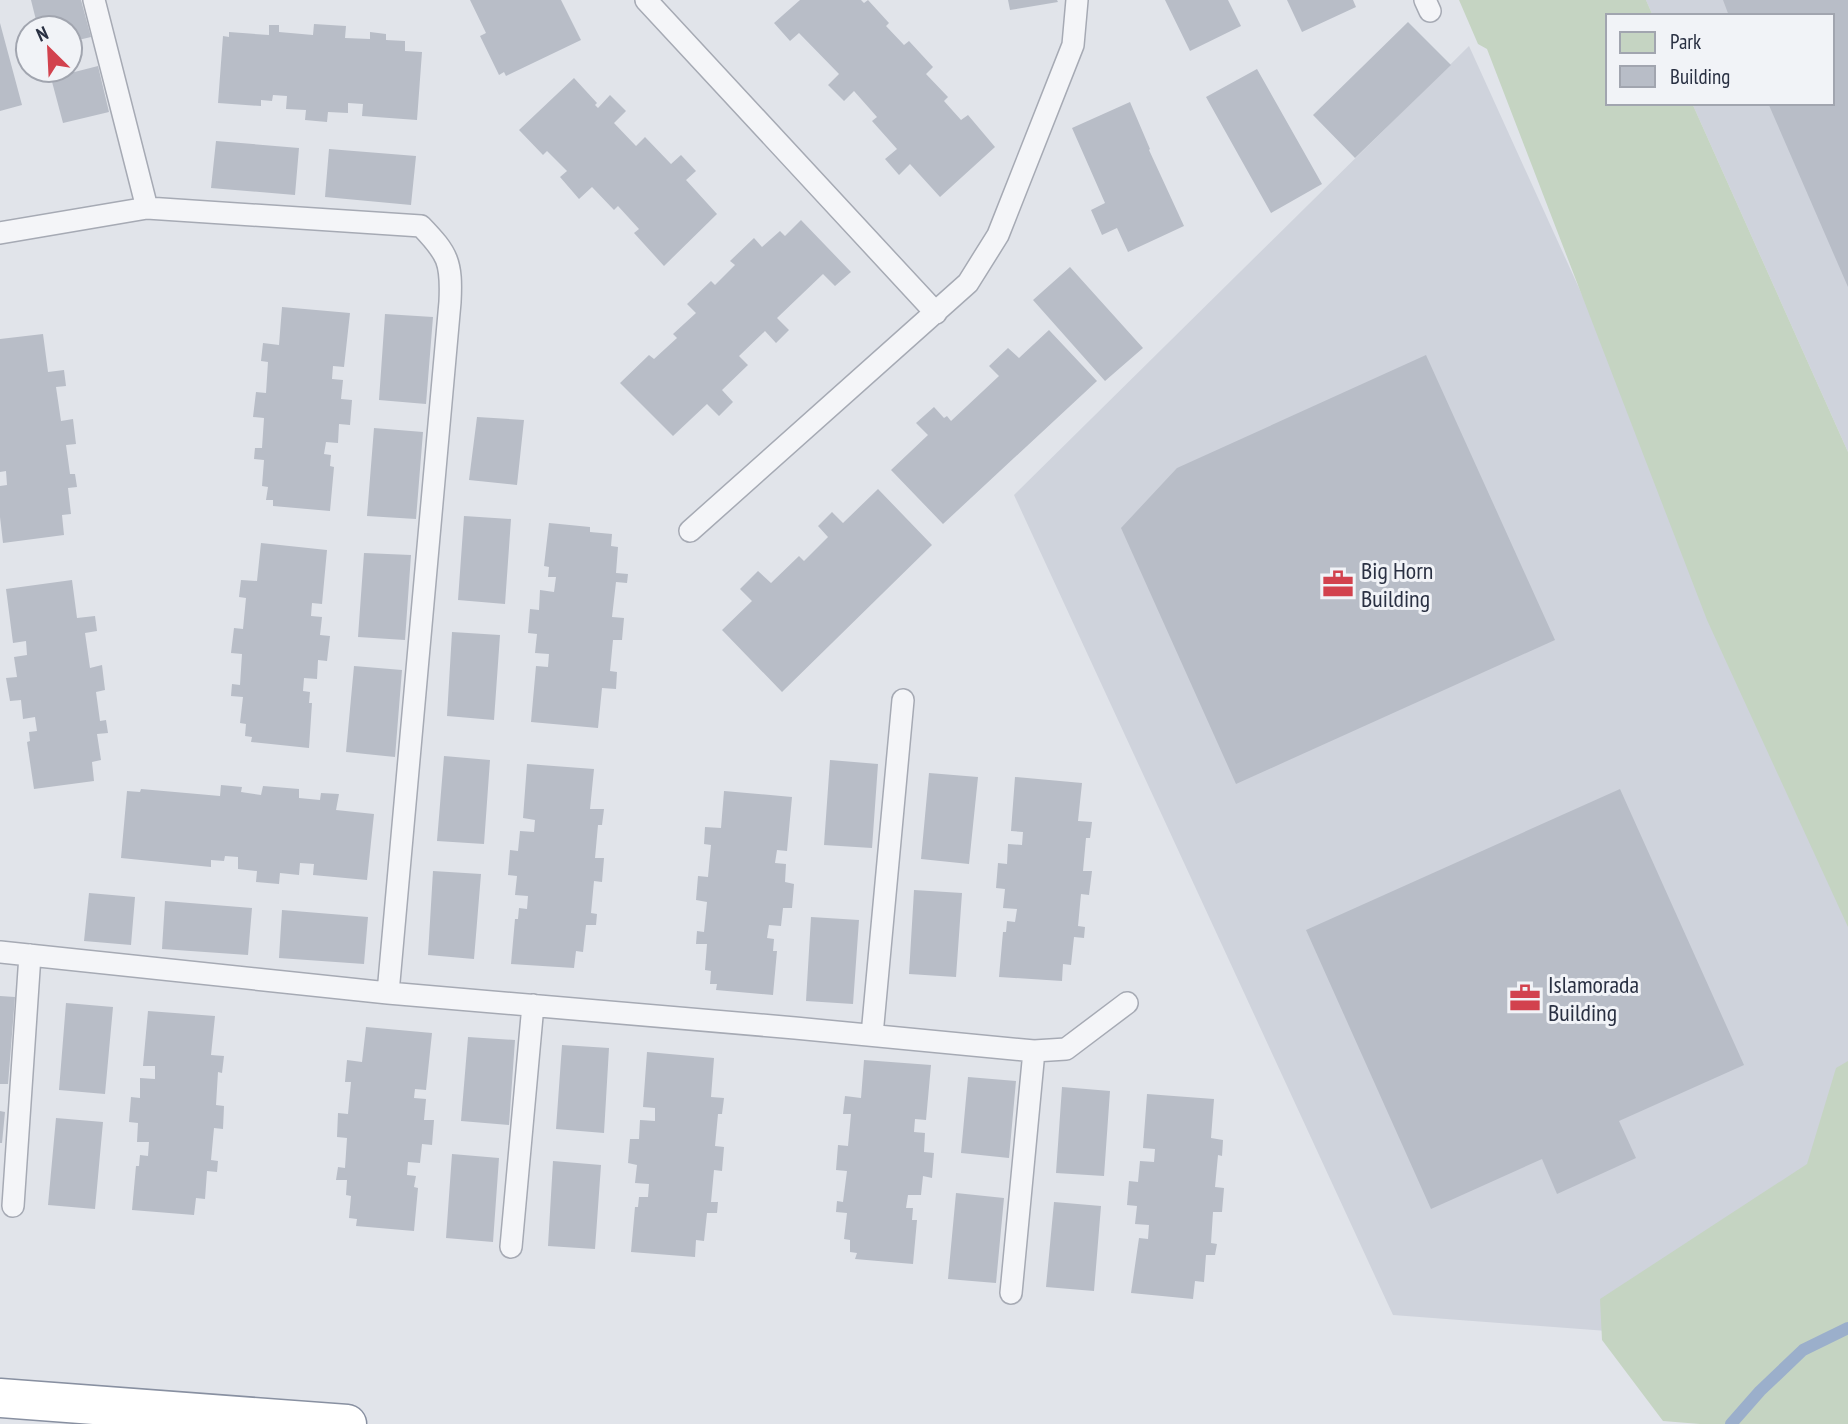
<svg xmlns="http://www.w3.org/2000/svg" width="1848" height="1424" font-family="'PT Sans Narrow',sans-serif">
	<rect width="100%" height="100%" fill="#e1e4ea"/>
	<path fill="#cfd3dc" d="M1646,0H1848V452L1692,103H1832V16H1653Z
		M1469,46L1848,880V1349L1393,1315L1014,495Z"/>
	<path fill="#c5d4c2" d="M1459,0H1646L1653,16H1608V103H1692L1848,452V927L1707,620L1487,49L1478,44Z
		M1848,1061V1424H1700L1663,1421L1602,1340L1600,1299L1807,1164L1836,1068Z"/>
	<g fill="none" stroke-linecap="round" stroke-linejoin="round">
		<path stroke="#9bafcb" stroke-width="12" d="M1731,1424L1760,1391L1803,1350L1848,1328"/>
	</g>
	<path fill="#b8bdc7" d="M31,0H81L91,37L70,42V28H38Z
		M470,0H561L581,40L506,76L504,72L499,75L480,36L486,33Z
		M800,0H861L864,3L868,0L889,23L886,26L904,45L909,41L933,67L926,74L948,97L944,101L961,120L968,115L995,147L940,197L910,164L899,175L885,159L897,149L872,121L877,117L854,91L844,101L828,85L839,74L799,33L790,41L774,23Z
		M1008,0H1057L1058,2L1010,10Z
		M1165,0H1228L1241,26L1190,51Z
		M1287,0H1353L1356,7L1302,32Z
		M1723,0H1848V287L1768,103H1832V16H1729Z
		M1408,22L1451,65L1355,158L1313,115Z
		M0,23L22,105L0,111Z
		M314,24L346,26L345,38L370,39V32L386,34V40L405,41V51L422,52L417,120L362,116L363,104L348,103V113L328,112L327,122L305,120L306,110L286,109L287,96L273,95L272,101L261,100V106L218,103L223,36L229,37V32L269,35V25H279V32L313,35Z
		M98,66L109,112L63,123L51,78Z
		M1257,69L1322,184L1271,213L1206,97Z
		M574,78L597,103L595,105L598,108L610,95L626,111L614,123L636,146L645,137L671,164L681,155L696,171L686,180L717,214L664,266L634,233L639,229L618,206L614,210L592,187L579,199L560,177L567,171L547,151L543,155L519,130Z
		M1130,102L1150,149L1149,150L1184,226L1128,252L1117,228L1102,235L1091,210L1105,203L1072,128Z
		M216,141L299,148L295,195L211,188Z
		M329,149L416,156L411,205L325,197Z
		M801,220L851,272L835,286L823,274L777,318L789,330L776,343L765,331L739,356L748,365L722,390L733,402L719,416L707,404L673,436L620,383L649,355L654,359L677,338L673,334L696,313L687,304L711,281L715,285L735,265L730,261L754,238L762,247L780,231L785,236Z
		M1070,267L1143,348L1105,381L1033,300Z
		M282,307L350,313L344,367L333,366L332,379L343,380L341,399L352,400L350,425L339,424L338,443L326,442L324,454L331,455L330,466L334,467L330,511L273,506V500H266L268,487L262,486L264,460L254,459L255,448H262L264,418L253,417L256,392L266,393L268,362L261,361L263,343L279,345Z
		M385,314L433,317L426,404L379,400Z
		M1049,330L1097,381L943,524L891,470L928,435L916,423L934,407L944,418L947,416L951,421L999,376L989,366L1008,348L1019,358Z
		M43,334L48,372L64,370L66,386L56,387L61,421L73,419L76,444L66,445L70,474H75L77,487L68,488L71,514L62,515L64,535L3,543L0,517V486L7,485L6,471L0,472V339Z
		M1426,355L1555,640L1236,784L1121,528L1177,468Z
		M477,417L524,420L517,485L469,480Z
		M374,428L423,432L416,519L367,516Z
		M878,489L932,545L782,692L722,630L752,601L740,589L758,571L771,583L799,556L804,561L828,537L818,526L832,512L843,523Z
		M464,516L511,519L505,604L458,600Z
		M549,523L590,527V532L612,534L611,546L618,547L616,573L628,574L627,583L616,582L612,617L624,618L622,640H613L610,671L617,672L616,689L602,688L598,728L531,722L536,666L548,667L549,654L535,653L537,634L528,633L530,609L539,610L540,590L554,592L556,577H548L549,567L544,566Z
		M261,543L327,550L322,604L312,603L311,616L322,617L320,635L330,636L327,661L318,660L317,679L304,678L303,691L310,692L309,703H312L309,748L251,742L252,737L245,736L246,724L240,723L243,697L231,696L232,684L240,685L242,654L231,653L234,628L243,629L246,598L239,597L241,580L257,581Z
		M364,553L411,555L405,640L358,637Z
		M72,580L77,618L95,616L97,631L85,633L90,668L102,665L105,690L96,692L100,721L106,720L108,733L97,734L101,760L92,762L94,781L34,789L27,742L30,741L29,732L37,731L35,717L23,719L21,700L10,701L6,678L17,677L14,657L27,655L26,641L13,643L6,589Z
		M452,632L500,635L494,720L447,716Z
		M354,666L402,670L395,757L346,752Z
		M444,756L490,760L484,844L437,841Z
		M830,760L878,764L872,848L824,845Z
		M527,764L594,769L590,809H604L602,825H598L595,858H604L602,882L594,881L591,913L597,914L596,925H586L583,952L576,951L574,968L511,964L515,919H518L519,908L527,909L528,896L515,895L517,876L508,875L510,850L518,851L520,831L534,832L535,820L523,818Z
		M929,773L978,777L969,864L921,859Z
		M1015,777L1082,783L1078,821L1092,822L1090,838H1086L1083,871H1092L1089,895L1081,894L1078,926L1085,927L1084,938L1074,937L1071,965L1063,964L1062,981L999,977L1003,932H1006L1007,921L1015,922L1017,909L1003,908L1005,889L996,888L998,863L1007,864L1008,844L1022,845L1023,832L1011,831Z
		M221,785L242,787L241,792L261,795L263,786L299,789V798L320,800L321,793L339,794L336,810L374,814L367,880L313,875L314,864L300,863L299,875L280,873L279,884L256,882L257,871L238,869V857L225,856L224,861L211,860V867L121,858L127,791L140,792L141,789L220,796Z
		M1620,789L1744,1065L1619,1121L1636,1158L1557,1194L1542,1159L1431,1209L1306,930Z
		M724,791L792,797L787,851L777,850L775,863L786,864L785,882L794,884L792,908H783L781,926L769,925L767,938L774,939L773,951H777L773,995L716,990L717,984H710L711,971L705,970L707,944H696L697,931L704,932L707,902L696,900L698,876L708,877L711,845L704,844L705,827L721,828Z
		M433,871L481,874L474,959L428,955Z
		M914,890L962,893L956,977L909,974Z
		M89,893L135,897L131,945L84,941Z
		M165,901L252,908L248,955L162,949Z
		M282,910L368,917L364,964L279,958Z
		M811,917L859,920L853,1004L806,1001Z
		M0,996L15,997L8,1084H0Z
		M66,1003L113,1007L105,1094L59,1090Z
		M148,1011L215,1016L211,1055L224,1056L222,1073L218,1072L216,1105L224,1106L223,1129L214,1128L211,1160L218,1161L217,1172L207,1171L205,1199L196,1198L194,1215L132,1210L136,1166H139L140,1155L148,1156L149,1142H137L138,1123L129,1122L131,1097L140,1098V1078L155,1079V1066H143Z
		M366,1027L432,1033L426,1090L415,1089L414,1098L426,1099L424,1120H434L432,1145L422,1144L420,1163L408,1162L407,1175L416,1176L414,1187L418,1188L414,1231L356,1226L357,1219L349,1218L351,1196L346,1195L347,1180H336L338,1167L345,1168L347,1138L337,1137L338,1113L348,1114L351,1082H345L347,1060L362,1062Z
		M468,1037L515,1040L509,1125L461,1121Z
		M562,1045L609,1048L604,1133L556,1129Z
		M647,1052L714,1058L711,1097L724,1098L722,1114H718L715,1146L724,1147L722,1171L714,1170L711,1202H718L717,1213H707L704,1241L696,1240L695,1257L631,1252L635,1207H638L639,1197H648L649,1184L635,1183L637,1165L628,1163L630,1139H639L640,1120L655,1121V1108L643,1107Z
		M864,1060L931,1065L926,1120L915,1119L914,1132L925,1133L924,1152L934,1153L932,1178L923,1176L921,1195H908L906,1208H913L912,1220H917L913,1264L855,1259L857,1253L850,1252V1240L844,1239L847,1213L836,1212L837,1201L843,1202L847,1171L836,1170L838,1145L848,1146L851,1114H843L845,1096L861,1098Z
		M968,1077L1016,1081L1009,1158L961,1153Z
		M1062,1087L1110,1091L1104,1176L1056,1173Z
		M1147,1094L1214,1099L1211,1138L1223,1140L1222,1156L1218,1155L1215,1187L1224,1188L1222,1212H1213L1211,1243L1217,1244L1215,1255H1206L1204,1282L1195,1281L1193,1299L1131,1293L1139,1238L1148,1239L1149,1225L1135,1224L1137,1206L1127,1205L1129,1181L1138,1182L1140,1161L1154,1162L1155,1149L1143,1148Z
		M0,1111L5,1112L2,1143H0Z
		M56,1118L103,1122L95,1209L48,1205Z
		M452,1154L499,1158L493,1242L446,1238Z
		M553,1161L601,1165L595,1249L548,1246Z
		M956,1193L1004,1198L996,1283L948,1279Z
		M1054,1202L1101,1206L1094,1291L1046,1287Z"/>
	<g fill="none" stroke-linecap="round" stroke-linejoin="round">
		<defs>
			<path id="lane" d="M94,0L147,208
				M646,0L936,313
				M1425,0L1430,11
				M0,233L147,208L421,226C448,254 452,262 450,302L388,993
				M690,531L968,283L998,235L1073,45L1077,0
				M0,952L388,993L795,1028L1034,1051L1066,1049L1127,1003
				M872,1035L903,700
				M13,1206L30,955
				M511,1247L533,1005
				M1011,1293L1034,1051"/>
			<path id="highway" d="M0,1398L347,1424"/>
		</defs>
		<use href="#lane" stroke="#a6aab4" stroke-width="24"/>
		<use href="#highway" stroke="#8890a1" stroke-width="41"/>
		<use href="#lane" stroke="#f4f5f8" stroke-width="21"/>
		<use href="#highway" stroke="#fff" stroke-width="38"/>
	</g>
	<defs>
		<symbol id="office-bare" viewBox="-9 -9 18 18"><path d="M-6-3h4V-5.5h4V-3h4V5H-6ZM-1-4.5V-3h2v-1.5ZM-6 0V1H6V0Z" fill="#d2424e" stroke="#f1f3f7" stroke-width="2.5" paint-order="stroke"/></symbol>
	</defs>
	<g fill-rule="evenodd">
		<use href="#office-bare" x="1316" y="562" width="44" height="44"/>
		<use href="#office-bare" x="1503" y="976" width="44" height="44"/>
	</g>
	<g text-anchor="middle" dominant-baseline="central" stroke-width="6" stroke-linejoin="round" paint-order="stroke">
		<g font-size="24" fill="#293042" stroke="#f1f3f7" text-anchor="start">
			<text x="1361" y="570">Big Horn<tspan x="1361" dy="28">Building</tspan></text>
			<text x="1548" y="984">Islamorada<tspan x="1548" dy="28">Building</tspan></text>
		</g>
	</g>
	<rect x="1606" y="14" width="228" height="91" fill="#f1f3f7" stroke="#a1a5af" stroke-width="2"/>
	<rect x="1620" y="32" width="35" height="21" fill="#c5d4c2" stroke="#a1a5af" stroke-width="2"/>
	<text x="1670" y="49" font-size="21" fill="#293042">Park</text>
	<rect x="1620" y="66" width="35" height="21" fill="#b8bdc7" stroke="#a1a5af" stroke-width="2"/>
	<text x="1670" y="84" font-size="21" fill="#293042">Building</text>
	<g transform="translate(49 49) rotate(336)"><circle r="33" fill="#f1f3f7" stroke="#a1a5af" stroke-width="2"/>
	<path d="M0-5L12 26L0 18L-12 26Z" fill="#d2424e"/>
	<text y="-10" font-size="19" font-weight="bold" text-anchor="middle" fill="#293042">N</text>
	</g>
</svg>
